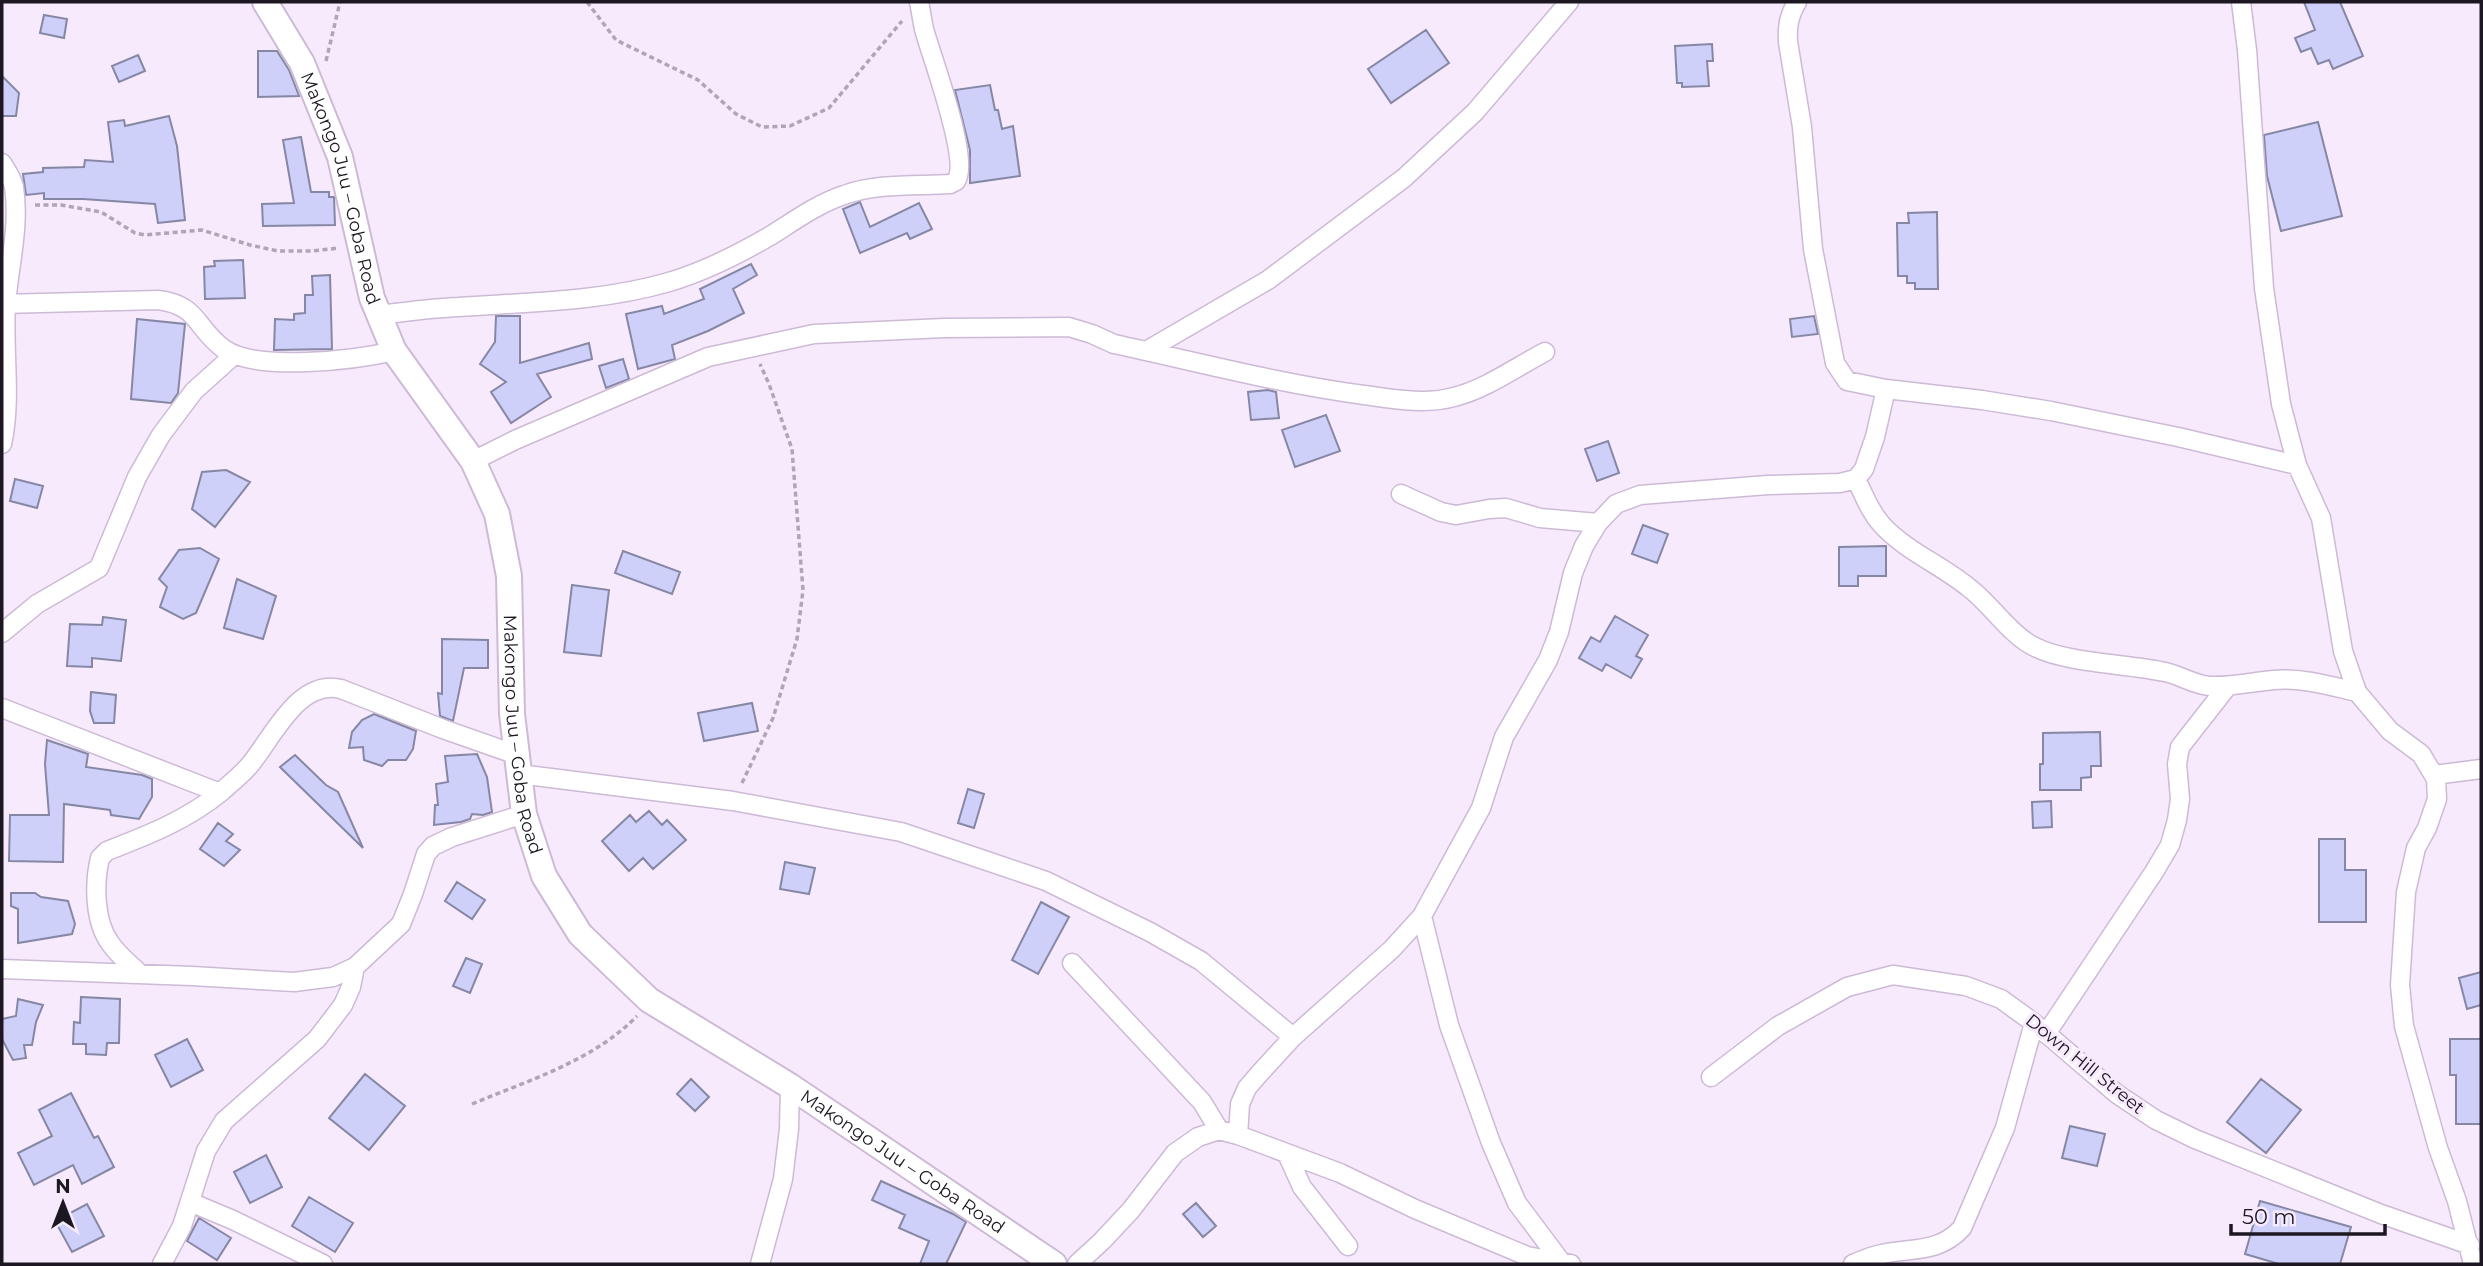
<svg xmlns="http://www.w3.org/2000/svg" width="2483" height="1266" font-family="Montserrat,sans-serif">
	<rect width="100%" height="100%" fill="#f6eafc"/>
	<path fill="#ced0fa" stroke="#8687a4" stroke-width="2" d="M2304,2H2340L2363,56L2333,69L2329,60L2318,64L2311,48L2301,52L2295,38L2315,30Z
		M44,15L67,19L64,38L40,33Z
		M1426,30L1449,63L1391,103L1368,69Z
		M1712,44L1713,61H1707L1709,86L1682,87V83H1677L1675,46Z
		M258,51H277L289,70L299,96L258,97Z
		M138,55L145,71L119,82L112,66Z
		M2,76L19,93L16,116H2Z
		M990,85L995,110H998L1002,129L1013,126L1020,176L970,183V150L955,90Z
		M169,116L177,146L185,220L158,223L155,204L83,199H44V193L26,195L23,174L43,172V168L84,167L85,160L113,162L108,122L124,120L125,126Z
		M2318,122L2342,216L2281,231L2267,176L2264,135Z
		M301,137L311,192H329V197H334L335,225L263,226L262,204L294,203L283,140Z
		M860,202L870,227L919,203L932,229L910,239L907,233L860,253L843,209Z
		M1937,212L1938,289H1915V283H1907V276H1898L1897,223H1909L1908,213Z
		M243,260L245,298L205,299L204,267L215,266L214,261Z
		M751,264L757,275L733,289L744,313L708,331L672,345L675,359L638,369L626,314L662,306L664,314L704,299L700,289Z
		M330,275L332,349L274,350L275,319L294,320V314L305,313V295H313L312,276Z
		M496,316H520V363L589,343L592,359L537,374L551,397L511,423L491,392L506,382L480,364L495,342Z
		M1814,316L1818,334L1792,337L1790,319Z
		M137,319L185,324L178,393L171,403L131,399Z
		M623,359L629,379L606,388L599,366Z
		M1268,390L1276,392L1279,418L1251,420L1248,392Z
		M1326,415L1340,451L1295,467L1282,430Z
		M1608,441L1619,473L1597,481L1585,449Z
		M226,470L250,482L215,527L192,509L202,472Z
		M15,479L43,486L37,508L10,501Z
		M1643,525L1668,534L1657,563L1632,554Z
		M1886,546V576H1858V586H1839V547Z
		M200,548L219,559L196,613L183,619L160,607L167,587L159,579L179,550Z
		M623,551L680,572L672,594L615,573Z
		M237,579L276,596L263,639L224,628Z
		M572,585L609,590L601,656L564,652Z
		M1615,616L1648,635L1636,656L1642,659L1631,678L1606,664L1602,671L1579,658L1591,637L1600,642Z
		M103,617L126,620L121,661L92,658V667L67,666L70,624L102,625Z
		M442,639L488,640V668H464L453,721L440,716L438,693L442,694Z
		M91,692L116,695L114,723H94L90,711Z
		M752,703L758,731L704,741L698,713Z
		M374,714L416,731L413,749L406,760H388L382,766L364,760L363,747L349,748L352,732L362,720Z
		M2100,732L2101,766H2091V777L2081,778V790H2040V764H2043V733Z
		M47,740L88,754L86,767L142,775L152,779V797L139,819L111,815L110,810L64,804L63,862L9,861L10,815H49L45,764Z
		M477,754L487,777L492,812L483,815L472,814L470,819L461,822L434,825L435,805H438L436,784L448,782L445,756Z
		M295,755L326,785L338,792L363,848L280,767Z
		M968,789L984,794L974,828L958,823Z
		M2051,801L2052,827L2033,828L2032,802Z
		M649,811L662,825L667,820L686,840L653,869L643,858L629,871L602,841L630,815L636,822Z
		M218,823L233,834L226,841L240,850L224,866L200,849Z
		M2319,839H2345V870H2366V922H2319Z
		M785,862L815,868L809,894L780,889Z
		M457,882L485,900L472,919L445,901Z
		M11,893H35L41,897L68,901L75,924L72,934L18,943V909L11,906Z
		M1041,902L1069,917L1038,974L1012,960Z
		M466,958L482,964L470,993L453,986Z
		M2481,972V1005L2467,1009L2459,978Z
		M81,997L120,999L119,1043H107L106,1055L86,1054V1044H73L74,1022L80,1023Z
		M18,999L43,1005L36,1022L32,1045H24L26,1058L13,1060L2,1039V1019L16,1016Z
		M187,1039L203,1070L171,1087L155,1055Z
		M2450,1039H2481V1124H2456V1075H2450Z
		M365,1074L405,1106L369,1150L329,1118Z
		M691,1079L709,1097L695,1111L677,1094Z
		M2261,1079L2301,1110L2266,1153L2227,1122Z
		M71,1093L94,1138L98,1136L114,1167L82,1184L73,1165L34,1185L18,1153L52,1136L39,1110Z
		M2070,1126L2105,1134L2097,1166L2062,1158Z
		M266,1155L282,1187L250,1203L234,1172Z
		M881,1181L953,1214L966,1222L946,1264H920L929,1241L899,1228L905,1215L872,1200Z
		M309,1197L353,1223L335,1252L292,1226Z
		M2260,1201L2351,1227L2340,1264H2279L2245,1254Z
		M1196,1203L1216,1226L1203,1237L1183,1214Z
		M87,1204L104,1236L72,1252L55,1221Z
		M199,1218L231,1238L217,1260L187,1241Z"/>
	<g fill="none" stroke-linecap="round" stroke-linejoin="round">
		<defs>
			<path id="street" d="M1797,2C1789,16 1787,26 1788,42L1802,127L1813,249L1835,363L1847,381L1886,389L1982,400L2051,411L2178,437L2297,465
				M2241,2L2247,50L2264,288L2281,404L2297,465L2321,518L2343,651L2357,692L2390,731L2421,754L2436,779L2437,799L2427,828L2416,848L2406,892L2400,985L2404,1026L2438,1148L2457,1201L2473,1264
				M2,163C7,171 12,178 14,187C20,226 9,266 6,305C3,351 12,399 2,444
				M2,304L158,300C199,305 195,328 224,349C257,372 356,360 394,351
				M379,315C405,312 432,308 458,307C529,302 600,302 669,282C703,272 739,254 770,236C794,221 817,204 844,195C877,183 915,186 950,184L956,181C971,160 931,56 924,29C922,20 921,11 919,2
				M1146,351L1268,280L1404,178L1475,112L1569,2
				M473,461L515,440L708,357L814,334L944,328L1069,327L1092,334L1114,344C1198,362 1280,384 1364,395C1394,399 1425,405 1454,397C1486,389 1516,367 1545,352
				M1856,479C1864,495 1870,512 1882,525C1906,551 1941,565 1968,587C1989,602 2011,636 2035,647C2066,663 2128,664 2165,672C2180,675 2194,685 2210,686C2232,687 2252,682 2273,680C2301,677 2331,686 2357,692
				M1401,494L1441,512L1456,515L1489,509L1506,508L1540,518L1598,523
				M2,633L37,604L99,568L137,477L161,435L194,391L234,355
				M2,708L220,793
				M519,774L733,801L901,832L990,862L1046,881L1150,932L1201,961L1293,1037
				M2434,775L2481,769
				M1422,916L1449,1025L1491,1143L1517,1203L1562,1263
				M1072,963L1202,1102L1219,1130
				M2,969L192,976L294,982L333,977L355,967L401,924L413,894L426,854L433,846L452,837L524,814
				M140,974C130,964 118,955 110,943C94,921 94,883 100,858L107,851C148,835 187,820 221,792C230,784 241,775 249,766C272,739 298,678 341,689L443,729L517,755
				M2046,1034L2154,872L2170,845L2177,820L2180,799L2177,764L2180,747L2227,687
				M1711,1077L1778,1026L1847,987L1893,975L1966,986L2001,999L2034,1023L2117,1094L2156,1120L2195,1139L2381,1214L2470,1245
				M1238,1135L1240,1104L1247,1088L1259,1074L1293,1037L1392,949L1422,916L1481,808L1504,737L1548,660L1559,632L1573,573L1584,546L1598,523L1616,504L1640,495L1768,485L1840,483L1856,479L1864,469L1875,437L1886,389
				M1287,1154L1302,1187L1348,1246
				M190,1202L233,1220L323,1264
				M162,1264L182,1226L206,1151L224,1121L317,1039L343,1005L351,987L355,967
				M760,1264L783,1179L789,1129L790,1086
				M1077,1264L1102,1241L1131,1210L1175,1153L1198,1137L1219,1130L1238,1135L1340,1173L1415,1209L1527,1256L1571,1264
				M1853,1264C1860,1261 1867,1258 1874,1256C1907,1246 1936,1256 1962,1228L2005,1128L2034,1023"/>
			<g id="secondary">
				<path id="s1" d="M265,2L302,63L340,157L372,298L394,351L473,461L497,514L509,576L512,714L524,814L544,876L580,934L649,1000L790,1086L1054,1264"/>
			</g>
		</defs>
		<use href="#street" stroke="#cdbad6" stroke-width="21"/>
		<use href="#secondary" stroke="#cdbad6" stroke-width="28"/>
		<path stroke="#afa5b4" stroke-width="3.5" stroke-dasharray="5 3.5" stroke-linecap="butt" d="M587,2L616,40L698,80L736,114L762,127L790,126L829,108L902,21
			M326,61L340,2
			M35,205H61L101,212L135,233L145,235L202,230L250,245L278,251H312L339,248
			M742,783L773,718L797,639L803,590L792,449L769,384L760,364
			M472,1104C529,1080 593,1061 637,1016"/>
		<use href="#street" stroke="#fff" stroke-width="18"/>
		<use href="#secondary" stroke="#fff" stroke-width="24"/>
	</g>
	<g text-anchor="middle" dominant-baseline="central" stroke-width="6" stroke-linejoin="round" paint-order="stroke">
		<g font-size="18" fill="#1d1721" stroke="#f6eafc">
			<text stroke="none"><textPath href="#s1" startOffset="203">Makongo Juu – Goba Road</textPath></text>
			<text stroke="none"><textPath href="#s1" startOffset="791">Makongo Juu – Goba Road</textPath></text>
			<text transform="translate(2085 1064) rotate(39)">Down Hill Street</text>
			<text stroke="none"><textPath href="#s1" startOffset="1400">Makongo Juu – Goba Road</textPath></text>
		</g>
	</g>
	<rect width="2483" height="1266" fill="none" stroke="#1d1721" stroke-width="7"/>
	<g transform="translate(63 1203)" stroke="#f6eafc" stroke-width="5" paint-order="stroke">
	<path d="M0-5L12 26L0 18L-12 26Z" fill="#1d1721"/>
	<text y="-10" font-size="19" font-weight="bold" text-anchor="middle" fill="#1d1721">N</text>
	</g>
	<path d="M2231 1224v10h154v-10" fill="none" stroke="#1d1721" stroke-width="3.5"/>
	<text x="2242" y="1224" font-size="21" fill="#1d1721" stroke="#f6eafc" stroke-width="5" paint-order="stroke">50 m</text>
</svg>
